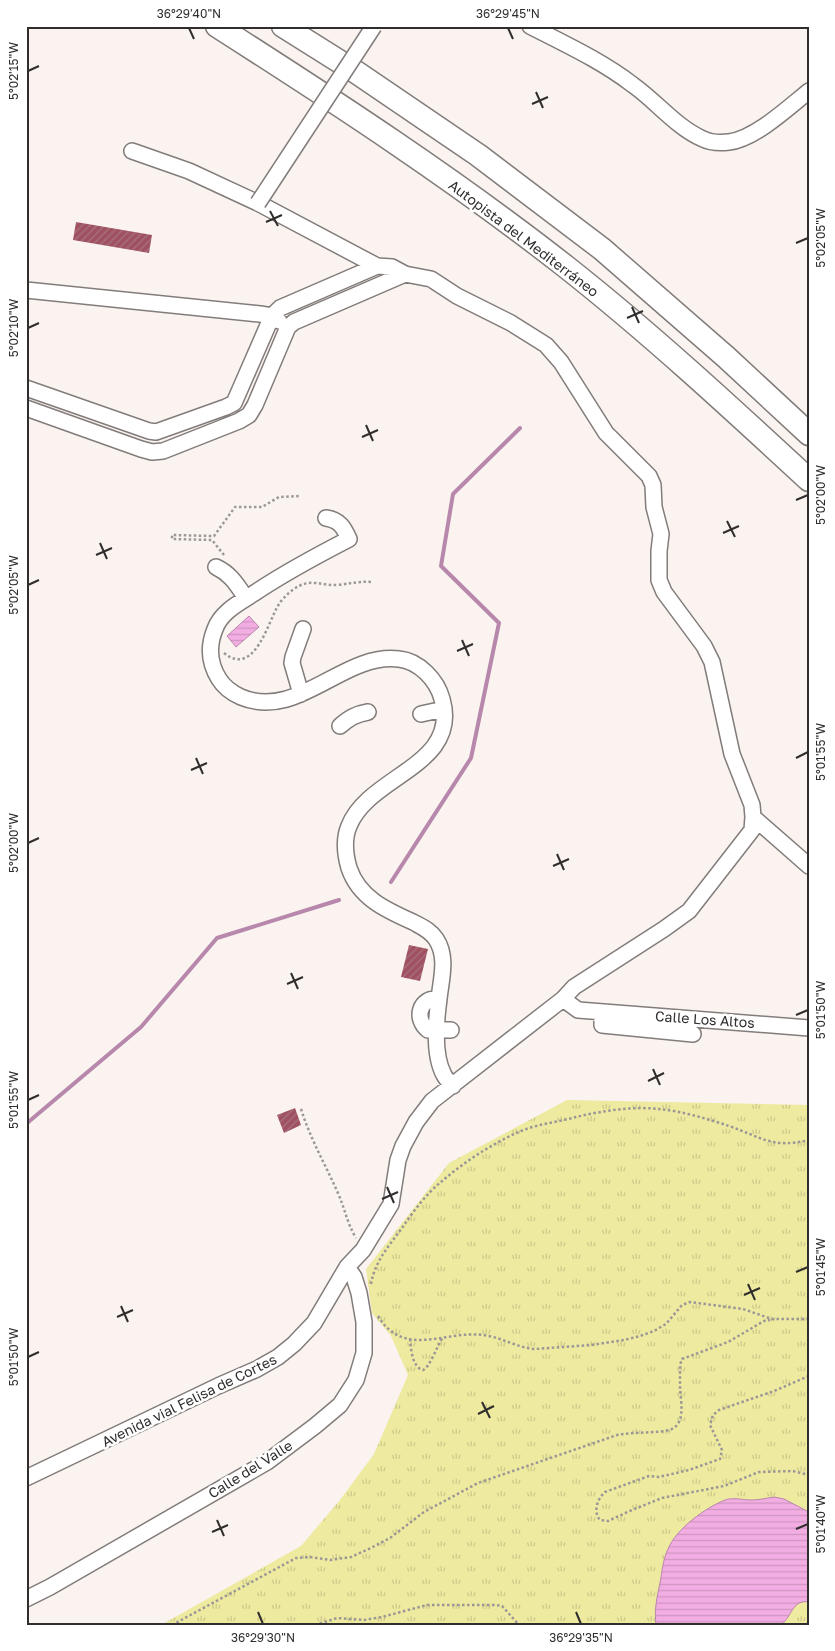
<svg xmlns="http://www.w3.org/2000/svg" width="835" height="1651" font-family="'Golos Text',sans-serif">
	<defs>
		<pattern id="grass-tufts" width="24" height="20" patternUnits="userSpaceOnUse" patternTransform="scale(1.25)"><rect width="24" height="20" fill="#eeeaa0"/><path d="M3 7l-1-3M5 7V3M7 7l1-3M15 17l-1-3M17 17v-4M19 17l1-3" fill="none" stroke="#ccc98a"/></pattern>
		<pattern id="water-rules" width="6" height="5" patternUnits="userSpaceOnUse" patternTransform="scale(1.25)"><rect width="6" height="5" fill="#f2ade2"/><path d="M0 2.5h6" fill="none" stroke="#d095c2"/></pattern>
		<pattern id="building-hatch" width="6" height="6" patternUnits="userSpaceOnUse" patternTransform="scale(1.25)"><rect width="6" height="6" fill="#9f5161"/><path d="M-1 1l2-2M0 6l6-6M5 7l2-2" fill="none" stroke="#a9727e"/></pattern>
	</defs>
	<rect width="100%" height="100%" fill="#faf3f0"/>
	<path fill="url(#grass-tufts)" d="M567,1100L809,1105V1625H161L301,1546L340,1500L374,1454L408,1375L391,1336L372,1313L366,1269L449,1163Z"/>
	<path fill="url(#water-rules)" stroke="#b887ac" d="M249,616L259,627L236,647L227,636Z
		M774,1497L784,1499L809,1512V1602C792,1599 792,1617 781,1625H656C654,1611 657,1596 660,1583C662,1572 663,1559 668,1549C676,1529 705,1508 725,1500C734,1497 742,1500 752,1500C759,1500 767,1498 774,1497Z"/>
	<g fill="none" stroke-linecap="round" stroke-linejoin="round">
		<path stroke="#b887ac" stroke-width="4" d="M391,882L471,758L499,623L441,566L453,494L520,428
			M26,1124L141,1027L217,938L339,900"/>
	</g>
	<path fill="url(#building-hatch)" d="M76,222L152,235L149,253L73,240Z
		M409,945L428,949L420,981L401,977Z
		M295,1108L301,1125L284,1133L277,1115Z"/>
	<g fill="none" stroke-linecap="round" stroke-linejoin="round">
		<defs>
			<path id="minor" d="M530,26C565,44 602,61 633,85C657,102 676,127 703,139C711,143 720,143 729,142C755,139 789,107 809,91
				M26,290L260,314L272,316L279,321
				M26,388L149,431L156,432L226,407L234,403L272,316L280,308L377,266
				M26,408L141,449L152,452L163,451L239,421L249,415L255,405L288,327L294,322L405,274
				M326,518C340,520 344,528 349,539C316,556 284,573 253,594C239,603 221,612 215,629C208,646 209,663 219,679C224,687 232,693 241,697C298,721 343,652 399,659C419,661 437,680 442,699C461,766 369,775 349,826C343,840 345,854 349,868C359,898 386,910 413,922C422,927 430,930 436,939C448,957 441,979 439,999C436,1021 433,1055 444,1075C446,1079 450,1083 453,1086
				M216,567C231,574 237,585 246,598
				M301,694L292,663L293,657L303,629
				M421,714L444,709
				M340,726C349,718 356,714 368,712
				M753,817L809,866
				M439,999C419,997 414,1019 428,1030H451
				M563,999L578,1010L809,1028
				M602,1012V1025L693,1034
				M26,1478L218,1386L257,1369L278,1357L294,1344L314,1323L347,1267L363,1250L391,1204L398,1160L403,1146L416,1122L432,1101L563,999L574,987L664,929L689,911L752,830L753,817L752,805L732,754L712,662L704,646L664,592L659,580V551L661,534L654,507L653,485L649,476L606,433L561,362L546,345L511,323L457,296L431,279L405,274L392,267L377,266L258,203L189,171L132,151
				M26,1599L50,1587L267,1462L315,1426L340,1405L356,1380L364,1353V1322L359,1293L354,1277L347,1267"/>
			<path id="highway" d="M217,26C336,102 454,179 565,266C650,333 730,407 809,480
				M283,26L353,70L478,155L602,249L726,357L809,434"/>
		</defs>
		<use href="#minor" stroke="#827c7a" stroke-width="18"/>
		<use href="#highway" stroke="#827c7a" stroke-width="25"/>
		<path stroke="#9c9796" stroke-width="2.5" stroke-dasharray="2.5 2.5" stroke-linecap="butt" d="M224,555L212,540L172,539V535L214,536L235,507H262L279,497L299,496
			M224,653C255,678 268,621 279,604C283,598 292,589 299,586C312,579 324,586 337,585C349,584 358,581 371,582
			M301,1109C310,1138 325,1164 337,1191C345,1208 346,1221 356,1238
			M371,1284C375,1261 389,1246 402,1228C413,1212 426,1194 441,1182C464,1162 493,1143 521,1131C538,1124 558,1122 576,1117C602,1111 632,1106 659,1109C681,1111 708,1119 729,1126C761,1137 772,1149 809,1140
			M378,1316C404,1359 445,1330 483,1335C501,1337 518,1348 535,1349L591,1345L624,1340L640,1336L654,1331L666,1324L682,1305L690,1302L743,1309L772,1319H809
			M410,1339C411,1349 412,1367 423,1370C430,1367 437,1346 443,1337
			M809,1376L774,1391L719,1410L713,1415L710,1425L722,1450L720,1459L689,1470L659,1477L649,1476L605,1492C597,1499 593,1512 600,1520L608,1521L632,1510L662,1498L724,1486L759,1472L793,1471L809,1475
			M172,1625L296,1558L310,1557L330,1560L351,1557L371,1548L390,1538L424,1512L478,1483L617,1435C633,1432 649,1433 665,1431C687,1428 681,1404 680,1388C680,1380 680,1372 680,1365L682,1359L728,1342L764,1321L770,1320
			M315,1625L337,1618L364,1620L382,1617L427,1605H496L502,1606L519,1625
			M802,1625L809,1623"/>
		<use href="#minor" stroke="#fff" stroke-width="15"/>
		<use href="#highway" stroke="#fff" stroke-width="22"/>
		<defs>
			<path id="minor-bridge" d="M258,203L374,26"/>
		</defs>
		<use href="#minor-bridge" stroke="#827c7a" stroke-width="18" stroke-linecap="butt"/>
		<use href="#minor-bridge" stroke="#fff" stroke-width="15"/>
	</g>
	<path fill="none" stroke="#302d2d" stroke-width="2" d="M189,28L194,39M508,28L513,39M28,71L39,66M536,92L543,108M532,104L548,97M270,211L278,226M266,222L282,215M796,243L808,238M632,307L639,323M627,318L643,311M28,328L39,323M366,425L373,441M362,437L378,430M796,500L808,495M727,521L735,537M723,533L739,526M100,543L107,559M96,555L112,548M28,585L39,580M462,640L469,656M457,651L473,644M196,758L203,774M796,758L808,752M191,770L207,763M28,843L39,838M557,854L564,870M553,866L569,859M291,973L298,989M287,984L303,977M796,1015L808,1010M653,1069L660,1085M648,1081L664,1073M28,1100L39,1095M387,1187L394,1203M382,1199L398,1192M796,1272L808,1267M748,1284L755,1300M744,1295L760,1288M121,1306L128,1322M117,1317L133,1310M28,1357L39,1352M482,1402L490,1418M478,1414L494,1406M217,1520L224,1536M796,1529L808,1524M212,1532L228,1525M258,1612L263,1624M576,1612L581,1624"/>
	<g text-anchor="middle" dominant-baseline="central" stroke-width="5" stroke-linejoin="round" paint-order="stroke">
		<g font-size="14" fill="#302d2d" stroke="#fff">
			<text transform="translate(524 238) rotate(37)">Autopista del Mediterráneo</text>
			<text transform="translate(705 1019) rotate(4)">Calle Los Altos</text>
			<text transform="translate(189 1400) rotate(-26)">Avenida vial Felisa de Cortes</text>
			<text transform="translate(250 1469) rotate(-32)">Calle del Valle</text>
		</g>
	</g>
	<rect width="835" height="1651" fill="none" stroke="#ffffff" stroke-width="55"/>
	<rect x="28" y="28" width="780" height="1596" fill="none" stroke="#302d2d" stroke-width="2"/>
	<g font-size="12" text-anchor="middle" fill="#302d2d">
		<text x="189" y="18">36°29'40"N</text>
		<text x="508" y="18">36°29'45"N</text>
		<text transform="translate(14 71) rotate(-90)" y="4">5°02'15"W</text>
		<text transform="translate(821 238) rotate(-90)" y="4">5°02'05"W</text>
		<text transform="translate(14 328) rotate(-90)" y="4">5°02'10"W</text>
		<text transform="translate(821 495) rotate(-90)" y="4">5°02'00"W</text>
		<text transform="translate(14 585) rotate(-90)" y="4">5°02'05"W</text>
		<text transform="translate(821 752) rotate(-90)" y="4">5°01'55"W</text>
		<text transform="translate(14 843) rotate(-90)" y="4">5°02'00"W</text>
		<text transform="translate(821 1010) rotate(-90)" y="4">5°01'50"W</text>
		<text transform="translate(14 1100) rotate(-90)" y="4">5°01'55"W</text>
		<text transform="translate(821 1267) rotate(-90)" y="4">5°01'45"W</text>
		<text transform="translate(14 1357) rotate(-90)" y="4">5°01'50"W</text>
		<text transform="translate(821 1524) rotate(-90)" y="4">5°01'40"W</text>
		<text x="263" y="1642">36°29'30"N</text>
		<text x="581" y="1642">36°29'35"N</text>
	</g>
</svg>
